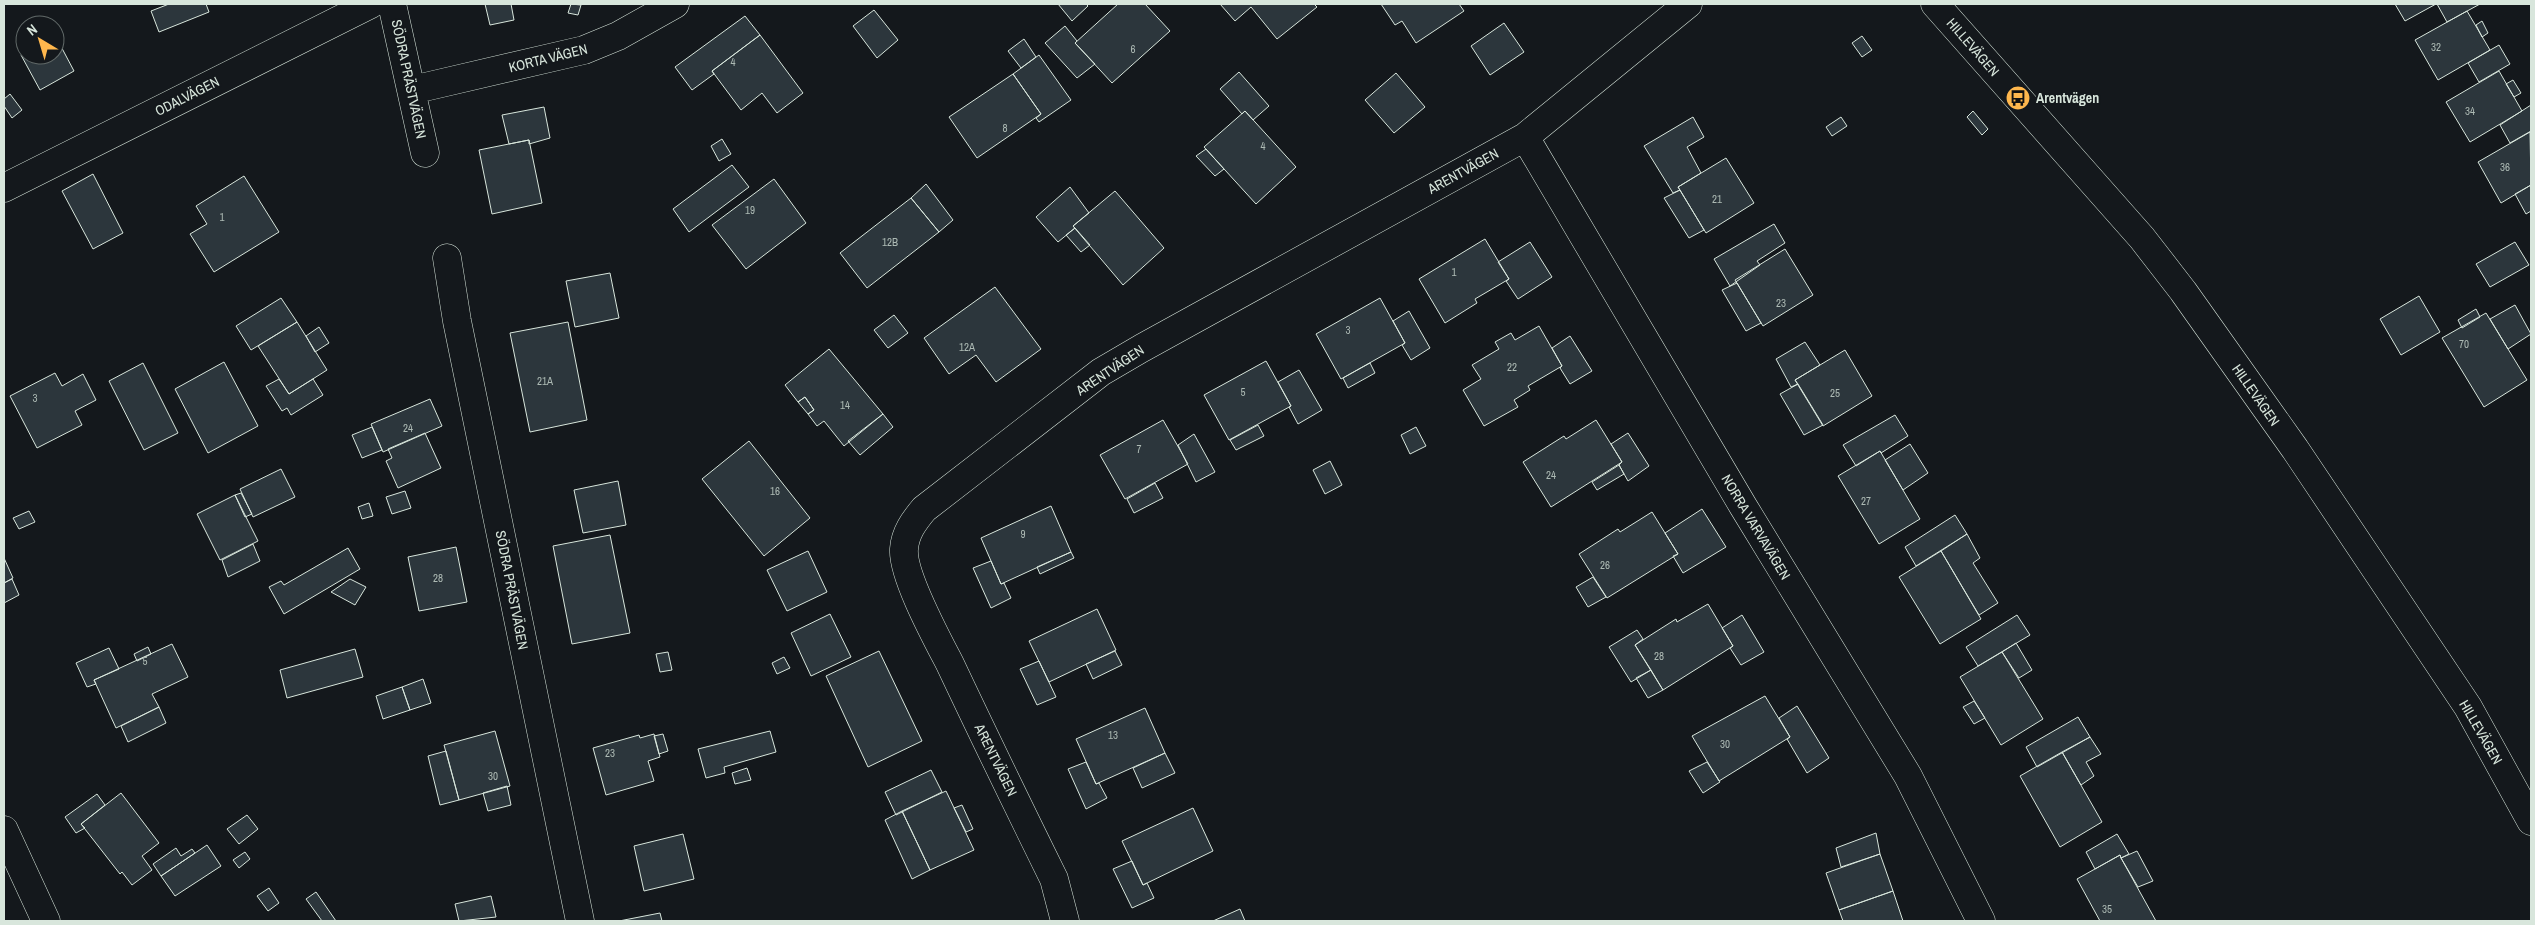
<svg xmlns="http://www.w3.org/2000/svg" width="2535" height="925" font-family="'Archivo Narrow',sans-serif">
	<rect width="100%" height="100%" fill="#14181c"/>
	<path fill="#2c363c" stroke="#d8e6dc" d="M169,4H206L209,12L159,32L151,11Z
		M485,4H511L514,20L490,25Z
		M571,4L581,5L578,15L568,13Z
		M1058,4H1086L1088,6L1072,21Z
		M1118,4H1145L1170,31L1112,83L1075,43Z
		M1220,4H1314L1317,7L1277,39L1251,7L1235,21Z
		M1381,4H1459L1464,11L1416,43L1402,21L1395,25Z
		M2395,4H2436L2405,21Z
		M2437,4H2480L2447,22Z
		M874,10L898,40L877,58L853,26Z
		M2467,11L2490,50L2438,80L2415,40Z
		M745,16L760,35L712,71L714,74L692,90L675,67Z
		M2482,21L2488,33L2482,37L2476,25Z
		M1504,23L1524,52L1490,75L1471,46Z
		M1065,26L1077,41L1075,43L1095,64L1077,78L1045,43Z
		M760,35L803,93L777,113L762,93L741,110L712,71Z
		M1862,36L1872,50L1862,57L1852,43Z
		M56,37L74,71L40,90L21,55L25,53L55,55Z
		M1024,39L1036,57L1021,68L1008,51Z
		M2499,45L2510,64L2479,82L2468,63Z
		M1039,55L1071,100L1039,122L1036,118L1041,114L1013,74Z
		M2499,71L2522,111L2470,142L2446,102Z
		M1239,72L1269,106L1253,120L1245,111L1242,114L1220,89Z
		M1396,73L1425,107L1394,133L1365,100Z
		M1013,74L1041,114L977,158L949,117Z
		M2513,80L2521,93L2514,97L2506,84Z
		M10,94L22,110L12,118L4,106V99Z
		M2531,105V131L2510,143L2500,125Z
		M544,107L550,138L529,144V140L509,144L502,115Z
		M1245,111L1296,167L1256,204L1204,147Z
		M1973,111L1988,129L1982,135L1967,117Z
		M1693,117L1704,137L1687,147L1701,173L1678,187L1680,190L1673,193L1644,146Z
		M1841,117L1847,126L1832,136L1826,127Z
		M2530,132L2531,185L2501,203L2478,162Z
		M722,139L731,154L719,161L711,146Z
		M529,140L542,203L492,214L479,150Z
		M1206,149L1224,169L1215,176L1196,156Z
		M1726,158L1754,203L1706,233L1678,187Z
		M732,165L749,187L689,232L673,209Z
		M93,174L123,233L93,249L62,191Z
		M244,176L279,232L214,272L190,234L207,224L196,206Z
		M774,179L806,223L746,269L712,225Z
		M926,184L953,220L939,232L911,198Z
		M2531,185V211L2526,214L2515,194Z
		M1070,187L1089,213L1073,226L1075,228L1058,242L1036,217Z
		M1680,190L1704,230L1689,238L1664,198Z
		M1115,191L1164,248L1123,285L1073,226Z
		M911,198L939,232L867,288L840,253Z
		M1774,224L1785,243L1757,261L1760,265L1730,286L1714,259Z
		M1075,228L1090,245L1081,252L1066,235Z
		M1485,239L1509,279L1475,299L1477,303L1445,323L1419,279Z
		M1530,242L1552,277L1518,299L1506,281L1509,279L1498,262Z
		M2515,242L2529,265L2490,287L2476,264Z
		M1785,249L1813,295L1763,326L1735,280Z
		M610,273L619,318L575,327L566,281Z
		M1737,283L1761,323L1746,331L1722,290Z
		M995,287L1041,349L996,382L976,355L949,374L924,338Z
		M2419,296L2440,332L2401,355L2380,319Z
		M281,298L297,322L251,350L236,326Z
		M1380,298L1405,343L1341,379L1316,334Z
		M2515,305L2531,334L2508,349L2490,319Z
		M2476,309L2480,317L2462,328L2458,320Z
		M1409,311L1430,348L1411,360L1402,345L1405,343L1393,321Z
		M2486,313L2527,380L2484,407L2442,338Z
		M894,315L908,333L888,348L874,330Z
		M297,322L327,370L289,394L258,346Z
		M568,322L587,420L530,432L510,333Z
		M1539,326L1562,366L1528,386L1530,390L1514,400L1518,407L1484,426L1463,390L1481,379L1472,365L1499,349L1495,342L1511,333L1515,340Z
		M319,327L329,343L315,352L306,336Z
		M1570,336L1592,371L1570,384L1560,368L1562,366L1552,348Z
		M1805,342L1820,365L1795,380L1798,384L1791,387L1776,359Z
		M829,349L883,414L844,446L824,421L817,426L808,414L814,410L805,397L798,402L785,385Z
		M1845,350L1872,396L1823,426L1795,380Z
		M1266,361L1291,406L1229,440L1204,395Z
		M224,362L258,426L208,453L175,389Z
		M143,363L178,433L144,450L109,381Z
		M1370,363L1375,373L1348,388L1343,378Z
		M1299,370L1322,410L1298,424L1289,407L1291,406L1278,382Z
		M55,373L62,386L83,374L96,400L75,411L82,425L37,448L10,396Z
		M279,379L289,394L313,379L323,395L291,415L287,408L282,411L266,386Z
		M1798,384L1823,425L1804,435L1780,394Z
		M805,397L814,410L808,414L798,402Z
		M430,399L442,426L383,452L371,424Z
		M883,414L893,427L860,455L848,441Z
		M1895,415L1908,436L1881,453L1880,451L1856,466L1843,445Z
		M1163,420L1188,464L1125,499L1100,455Z
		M1596,420L1622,462L1551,507L1523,462L1564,436L1566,439Z
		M1258,425L1264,436L1236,450L1230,440Z
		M372,427L382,450L362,458L352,435Z
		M1416,427L1426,446L1410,454L1401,435Z
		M425,433L441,468L398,488L386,461L392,458L388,449Z
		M1628,433L1649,466L1628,481L1619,465L1622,462L1611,444Z
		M1194,434L1215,472L1196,482L1178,445Z
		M749,441L810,518L764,556L702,479Z
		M1910,444L1928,473L1903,490L1885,460Z
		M1880,451L1920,519L1879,544L1838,476Z
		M1330,461L1342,485L1325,494L1313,470Z
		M1619,465L1624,474L1597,490L1592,482Z
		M281,469L295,497L253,517L240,489Z
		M618,481L626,525L583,533L574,490Z
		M1155,483L1163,498L1134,513L1127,499Z
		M405,491L411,508L392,514L386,497Z
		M241,493L252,514L245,517L235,495Z
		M235,495L258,541L220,560L197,514Z
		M369,503L373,516L362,519L358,507Z
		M1051,506L1071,552L1001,584L981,538Z
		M1702,509L1726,547L1683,573L1673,556L1678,554L1665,533Z
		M29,511L35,522L19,529L13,518Z
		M1652,512L1678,554L1607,598L1579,554L1618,529L1620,532Z
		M1955,515L1967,534L1916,566L1905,547Z
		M1967,534L1980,558L1973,563L1998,603L1979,615L1941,551Z
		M610,535L630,633L572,644L553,546Z
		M253,544L260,561L228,577L222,560Z
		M456,547L467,602L419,611L408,557Z
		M348,548L360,569L284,614L269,587L281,581L284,585Z
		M808,551L827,592L787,611L767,570Z
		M1941,551L1981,619L1940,644L1899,577Z
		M1071,552L1074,558L1040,574L1037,567Z
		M4,558L13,578L4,583Z
		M991,561L1001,584L1004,583L1011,598L991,608L973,568Z
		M1593,577L1606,597L1588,607L1576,587Z
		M12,579L19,595L4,603V583Z
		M350,579L366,587L355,605L331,592Z
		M1708,604L1733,646L1663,690L1635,645L1676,619L1677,622Z
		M1097,609L1116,650L1049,682L1029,641Z
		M830,614L851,657L811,676L791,633Z
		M1742,615L1764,652L1741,665L1730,648L1733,646L1722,628Z
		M2017,615L2030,635L1978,666L1966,647Z
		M1637,630L1643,639L1635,645L1651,670L1631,682L1609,647Z
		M2016,643L2032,670L2019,678L2002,652Z
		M172,644L188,677L152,694L159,707L116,728L94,680Z
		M148,647L151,654L137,661L134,654Z
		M109,648L119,669L94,680L96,684L87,687L76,663Z
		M355,649L363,677L287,698L280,670Z
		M879,651L922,741L868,767L826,676Z
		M1115,651L1122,665L1093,679L1086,664Z
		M668,652L672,670L660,672L656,654Z
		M2002,652L2043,719L2001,745L1960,677Z
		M784,657L790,668L777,674L772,663Z
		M1039,661L1056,697L1037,705L1020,669Z
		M1651,670L1663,690L1648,698L1636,678Z
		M423,679L431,703L410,710L402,687Z
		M402,687L410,710L383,719L376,696Z
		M1765,696L1790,737L1719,781L1692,736Z
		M1974,701L1985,718L1974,724L1963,707Z
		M1797,706L1829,758L1807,773L1787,739L1790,737L1779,718Z
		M159,707L166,723L128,742L121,726Z
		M1145,708L1165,753L1096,784L1076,739Z
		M2078,717L2090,737L2037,767L2026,747Z
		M495,731L510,786L459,800L444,745Z
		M770,731L776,752L724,767L725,773L706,778L698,749Z
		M654,734L660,757L648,761L654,781L606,795L593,748L639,735L640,738Z
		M663,734L668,751L659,754L654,736Z
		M2090,737L2101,754L2086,762L2094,776L2081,785L2062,752Z
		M446,751L459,800L440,805L428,756Z
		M2062,752L2102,822L2060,847L2020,776Z
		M1165,753L1175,773L1142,788L1133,768Z
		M1086,762L1096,784L1099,783L1107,798L1086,809L1068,769Z
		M1707,762L1720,782L1703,793L1689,771Z
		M747,768L751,780L735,784L732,773Z
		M931,770L942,792L896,815L885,792Z
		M507,786L511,805L488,811L483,793Z
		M946,791L974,850L930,870L902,811Z
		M121,793L159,843L142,856L152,870L132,885L122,872L120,874L81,824Z
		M97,794L105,805L81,824L85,828L76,833L65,817Z
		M962,805L973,829L966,832L954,808Z
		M1193,808L1213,851L1143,885L1122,841Z
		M902,811L930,870L912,879L885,820Z
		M247,815L258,829L239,844L227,829Z
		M1876,833L1880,854L1841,867L1836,848Z
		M683,834L694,879L644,891L634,846Z
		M2117,834L2129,854L2121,858L2120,855L2095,869L2086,852Z
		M207,845L221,866L175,896L161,876Z
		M176,848L181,856L192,849L195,853L161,876L153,864Z
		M2137,851L2153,881L2138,887L2121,858Z
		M245,852L250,859L239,868L233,860Z
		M1880,854L1893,891L1839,910L1826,873Z
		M2120,855L2121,858L2156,921H2100L2077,879Z
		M1132,861L1143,885L1147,883L1154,898L1132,908L1113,869Z
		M269,888L279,903L268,911L257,896Z
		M1893,891L1903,921H1843L1839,910Z
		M316,892L336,921H322L306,899Z
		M491,896L496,917L459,921L455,904Z
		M1240,909L1245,921H1213Z
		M660,913L662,921H619Z"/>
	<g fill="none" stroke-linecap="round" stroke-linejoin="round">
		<defs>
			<path id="minor" d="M392,4L425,153
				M412,90L584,50L618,36L675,4
				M1525,137L1743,506L1908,776L1981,921
				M4,188L371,4
				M447,258L457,321L580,921
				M4,830L46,921
				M1065,921L1054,879C1019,808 984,736 950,664C937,639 902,575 904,549C905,533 914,521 924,509L1101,372L1142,348L1525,137L1688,4"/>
			<path id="tertiary" d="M1935,4L2142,238L2183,291L2295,449L2468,707L2531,821"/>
		</defs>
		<use href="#minor" stroke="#d8e6dc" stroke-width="29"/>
		<use href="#tertiary" stroke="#d8e6dc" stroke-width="29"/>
		<use href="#minor" stroke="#14181c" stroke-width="28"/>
		<use href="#tertiary" stroke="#14181c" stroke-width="28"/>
	</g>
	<defs>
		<symbol id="bus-disc" viewBox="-11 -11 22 22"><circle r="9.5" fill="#ffb74d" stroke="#14181c"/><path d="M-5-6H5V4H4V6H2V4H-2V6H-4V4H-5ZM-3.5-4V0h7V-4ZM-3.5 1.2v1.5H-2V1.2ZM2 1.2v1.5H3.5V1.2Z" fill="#111"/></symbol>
	</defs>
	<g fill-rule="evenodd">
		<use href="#bus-disc" x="2004" y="84" width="28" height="28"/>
	</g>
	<g text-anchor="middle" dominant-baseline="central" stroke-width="4" stroke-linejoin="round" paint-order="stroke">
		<g font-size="11" fill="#adbab4">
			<text x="2436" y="47">32</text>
			<text x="1133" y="49">6</text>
			<text x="733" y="62">4</text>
			<text x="2470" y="111">34</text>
			<text x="1005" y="128">8</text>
			<text x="1263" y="146">4</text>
			<text x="2505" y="167">36</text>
			<text x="1717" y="199">21</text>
			<text x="750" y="210">19</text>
			<text x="222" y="217">1</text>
			<text x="890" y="242">12B</text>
			<text x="1454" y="272">1</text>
			<text x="1781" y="303">23</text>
			<text x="1348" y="330">3</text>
			<text x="2464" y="344">70</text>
			<text x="967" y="347">12A</text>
			<text x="1512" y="367">22</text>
			<text x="545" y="381">21A</text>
			<text x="1243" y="392">5</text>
			<text x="1835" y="393">25</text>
			<text x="35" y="398">3</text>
			<text x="845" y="405">14</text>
			<text x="408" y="428">24</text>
			<text x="1139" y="449">7</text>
			<text x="1551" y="475">24</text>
			<text x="775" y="491">16</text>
			<text x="1866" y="501">27</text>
			<text x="1023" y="534">9</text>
			<text x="1605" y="565">26</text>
			<text x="438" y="578">28</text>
			<text x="1659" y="656">28</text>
			<text x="145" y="661">5</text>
			<text x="1113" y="735">13</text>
			<text x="1725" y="744">30</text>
			<text x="610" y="753">23</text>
			<text x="493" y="776">30</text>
			<text x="2107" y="909">35</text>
		</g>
		<g font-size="14" fill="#d8e6dc" stroke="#14181c">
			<text transform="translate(1973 47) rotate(49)">HILLEVÄGEN</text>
			<text transform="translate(548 58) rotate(-14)">KORTA VÄGEN</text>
			<text transform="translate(409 79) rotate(78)">SÖDRA PRÄSTVÄGEN</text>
			<text transform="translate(187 96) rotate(-27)">ODALVÄGEN</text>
			<text transform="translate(1463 171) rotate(-29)">ARENTVÄGEN</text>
			<text transform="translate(1110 370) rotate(-34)">ARENTVÄGEN</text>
			<text transform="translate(2256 395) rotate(55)">HILLEVÄGEN</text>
			<text transform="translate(1756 527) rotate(59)">NORRA VARVAVÄGEN</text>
			<text transform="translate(512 590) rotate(79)">SÖDRA PRÄSTVÄGEN</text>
			<text transform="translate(2481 732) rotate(60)">HILLEVÄGEN</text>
			<text transform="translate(996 760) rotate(64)">ARENTVÄGEN</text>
		</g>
		<g font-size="14" font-weight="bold" fill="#d8e6dc" stroke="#14181c" text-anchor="start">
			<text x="2036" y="98">Arentvägen</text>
		</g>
	</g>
	<rect width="2535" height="925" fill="none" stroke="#d8e6dc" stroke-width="10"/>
	<g transform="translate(40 40) rotate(322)"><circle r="24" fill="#14181c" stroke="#626a69"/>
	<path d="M0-4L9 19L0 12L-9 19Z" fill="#ffb74d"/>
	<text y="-8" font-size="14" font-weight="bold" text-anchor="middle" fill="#d8e6dc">N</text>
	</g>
</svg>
